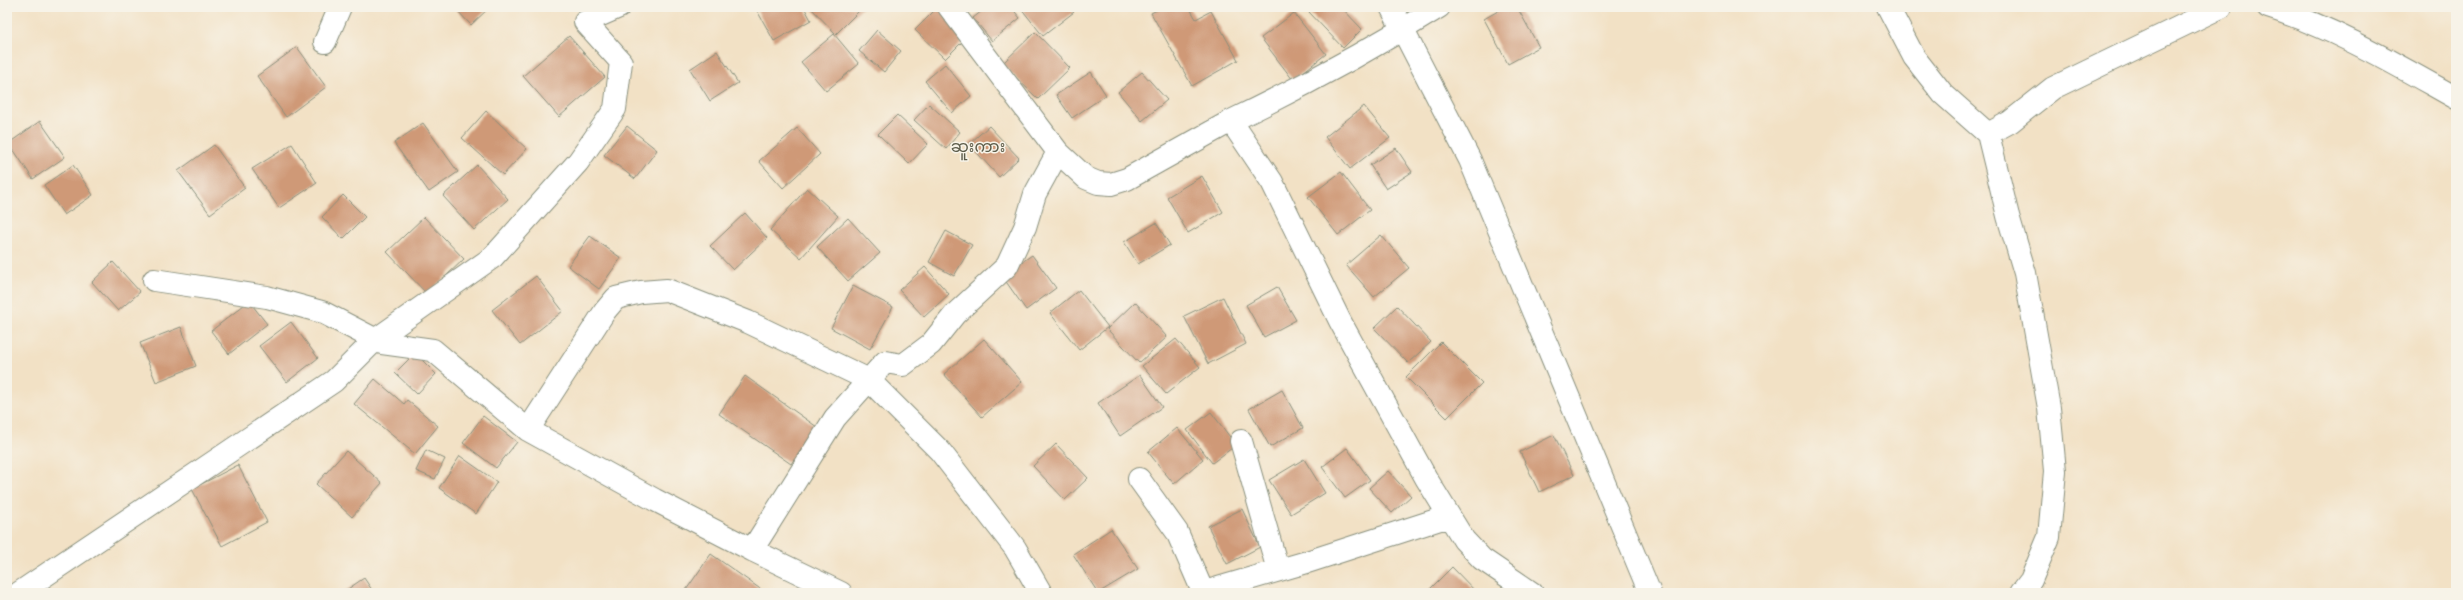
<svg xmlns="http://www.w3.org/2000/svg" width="2463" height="600" font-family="Kalam,'Noto Sans Myanmar',sans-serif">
	<rect width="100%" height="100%" fill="#f7f3e8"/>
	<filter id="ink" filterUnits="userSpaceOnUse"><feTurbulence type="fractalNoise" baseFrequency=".025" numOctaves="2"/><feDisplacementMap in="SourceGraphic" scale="8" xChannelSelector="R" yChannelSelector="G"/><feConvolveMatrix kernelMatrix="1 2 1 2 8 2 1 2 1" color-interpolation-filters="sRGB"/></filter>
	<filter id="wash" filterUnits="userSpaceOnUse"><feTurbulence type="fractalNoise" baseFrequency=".012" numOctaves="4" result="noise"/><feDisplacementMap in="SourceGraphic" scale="16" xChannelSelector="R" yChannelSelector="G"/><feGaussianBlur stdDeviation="0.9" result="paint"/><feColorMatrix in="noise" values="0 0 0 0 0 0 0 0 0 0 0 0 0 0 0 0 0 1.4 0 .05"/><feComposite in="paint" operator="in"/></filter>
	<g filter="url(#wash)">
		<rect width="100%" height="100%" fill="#f2e1c5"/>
		<g id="blocks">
			<path fill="#cf9977" d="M454,7H490L471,25Z
				M755,7H804L811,20L774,41Z
				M810,7H863L836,34Z
				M938,7L967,37L945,59L915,30Z
				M987,7H1011L1020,18L992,41L973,18Z
				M1020,7H1070L1074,12L1043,36Z
				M1163,7H1189L1196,19L1211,11L1238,60L1192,86L1151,13Z
				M1314,7H1341L1362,29L1343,48L1309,12Z
				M1505,7H1517L1539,47L1508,64L1484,19Z
				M1294,13L1326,54L1293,80L1261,38Z
				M877,30L901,51L884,72L859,51Z
				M1035,32L1070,68L1038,99L1002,64Z
				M834,34L859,64L826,91L801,62Z
				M569,36L605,77L559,117L523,76Z
				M297,47L326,87L286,117L257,76Z
				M717,51L738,83L710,101L690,69Z
				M945,64L971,96L952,113L925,81Z
				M1091,72L1106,95L1072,118L1056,95Z
				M1142,72L1167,100L1142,121L1118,92Z
				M929,104L960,132L946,149L914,120Z
				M1364,106L1390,138L1350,169L1325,137Z
				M486,111L527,149L503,175L462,138Z
				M897,115L928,144L909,164L878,134Z
				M40,121L65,157L33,179L9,143Z
				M423,123L458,172L429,192L394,143Z
				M627,126L657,150L635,179L604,155Z
				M989,126L1019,158L999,177L969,144Z
				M797,128L820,154L783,188L759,161Z
				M292,144L317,183L279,208L252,169Z
				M214,145L245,188L210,214L178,171Z
				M1396,148L1412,172L1386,189L1370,165Z
				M73,165L93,195L64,215L44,185Z
				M477,165L508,199L474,230L443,196Z
				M1341,172L1370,210L1338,235L1308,197Z
				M1202,176L1223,212L1188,233L1167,197Z
				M807,188L838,216L801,258L770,230Z
				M343,195L365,217L343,239L322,217Z
				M745,213L767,238L733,270L710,246Z
				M424,217L464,259L427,294L387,252Z
				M848,218L880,253L848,281L817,247Z
				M1156,223L1170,245L1138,264L1124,242Z
				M946,231L972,245L954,276L929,262Z
				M1381,235L1409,268L1374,297L1346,265Z
				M590,236L621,258L599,289L568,266Z
				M1032,255L1056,288L1026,310L1002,276Z
				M113,262L140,292L118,311L92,282Z
				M925,267L949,294L924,317L899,290Z
				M536,276L563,311L520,345L492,310Z
				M853,286L893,307L870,349L831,328Z
				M1277,287L1296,320L1264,337L1246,305Z
				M1079,290L1108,327L1079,350L1050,313Z
				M1223,297L1246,344L1208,364L1184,316Z
				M249,301L267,324L229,354L211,331Z
				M1135,302L1167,337L1139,363L1107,329Z
				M1397,306L1431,342L1408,363L1374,328Z
				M291,322L318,358L287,382L259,346Z
				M181,327L196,366L156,382L140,343Z
				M984,339L1022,382L982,417L944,374Z
				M1176,339L1200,367L1166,394L1142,366Z
				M1441,342L1482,383L1447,418L1406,377Z
				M415,353L436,374L417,394L395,373Z
				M1140,375L1162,407L1120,436L1098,403Z
				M745,376L817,427L791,464L719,414Z
				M375,379L404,404L407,400L438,426L415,454L354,404Z
				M1282,390L1303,428L1270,447L1249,409Z
				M1211,412L1236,445L1212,463L1187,430Z
				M483,416L517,442L496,468L463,443Z
				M1177,428L1203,459L1174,484L1148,452Z
				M1554,435L1574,475L1539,492L1520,452Z
				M1056,444L1088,478L1065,500L1033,466Z
				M1347,448L1370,480L1345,498L1322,467Z
				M426,450L445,459L435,479L416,471Z
				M346,451L382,483L352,517L316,484Z
				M460,456L497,482L476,514L439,488Z
				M1304,459L1325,493L1291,514L1269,480Z
				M238,465L267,522L222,546L192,489Z
				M1388,471L1411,496L1392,513L1369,488Z
				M1242,509L1260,547L1227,564L1208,526Z
				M1111,529L1138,569L1098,593L1073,554Z
				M711,554L766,593H684Z
				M1452,567L1477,593H1426Z
				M364,578L374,593H342Z"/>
		</g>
	</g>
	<g filter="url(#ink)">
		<use href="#blocks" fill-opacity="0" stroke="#888f7c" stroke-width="1"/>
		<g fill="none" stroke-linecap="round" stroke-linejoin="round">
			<defs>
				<path id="minor" d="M949,7L1058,152L1086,178L1098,183L1111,184L1127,179L1231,121
					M1391,7L1470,160L1650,593
					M1439,7C1372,49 1302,87 1231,121L1272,182L1340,321L1426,478L1464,540L1482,559L1532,593
					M1888,7L1914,57L1943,94L1988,134
					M2268,7C2335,28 2395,64 2456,98
					M325,42L340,7
					M154,280L267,297L322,312L382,343L433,350L528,430L655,500L752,550L841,593
					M528,430L605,311L616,298L641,292L667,290L748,322L869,380L940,451L1015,548L1041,593
					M1241,441L1278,570
					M1139,479L1177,532L1203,592
					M752,550L835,418L885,362L903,365L931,344L955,314L1007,266L1025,227L1035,194L1058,152
					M19,593L334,381L375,340L493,257L578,162L615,109L621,62L585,22L619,7
					M1201,593L1307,562L1449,516
					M2021,593L2031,580L2049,537L2055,471L2049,408L2025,273L2008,216L1988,134L2010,122L2053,88L2221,7"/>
			</defs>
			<use href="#minor" stroke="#888f7c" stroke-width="24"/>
			<use href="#minor" stroke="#fff" stroke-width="22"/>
		</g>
	</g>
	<g text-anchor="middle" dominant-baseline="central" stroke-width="3" stroke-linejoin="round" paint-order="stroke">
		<g font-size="16" fill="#5d5d4b" stroke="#f7f3e8">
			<text x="978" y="147">ဆူးကား</text>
		</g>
	</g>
	<rect width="2463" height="600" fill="none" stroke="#f7f3e8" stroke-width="24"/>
</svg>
